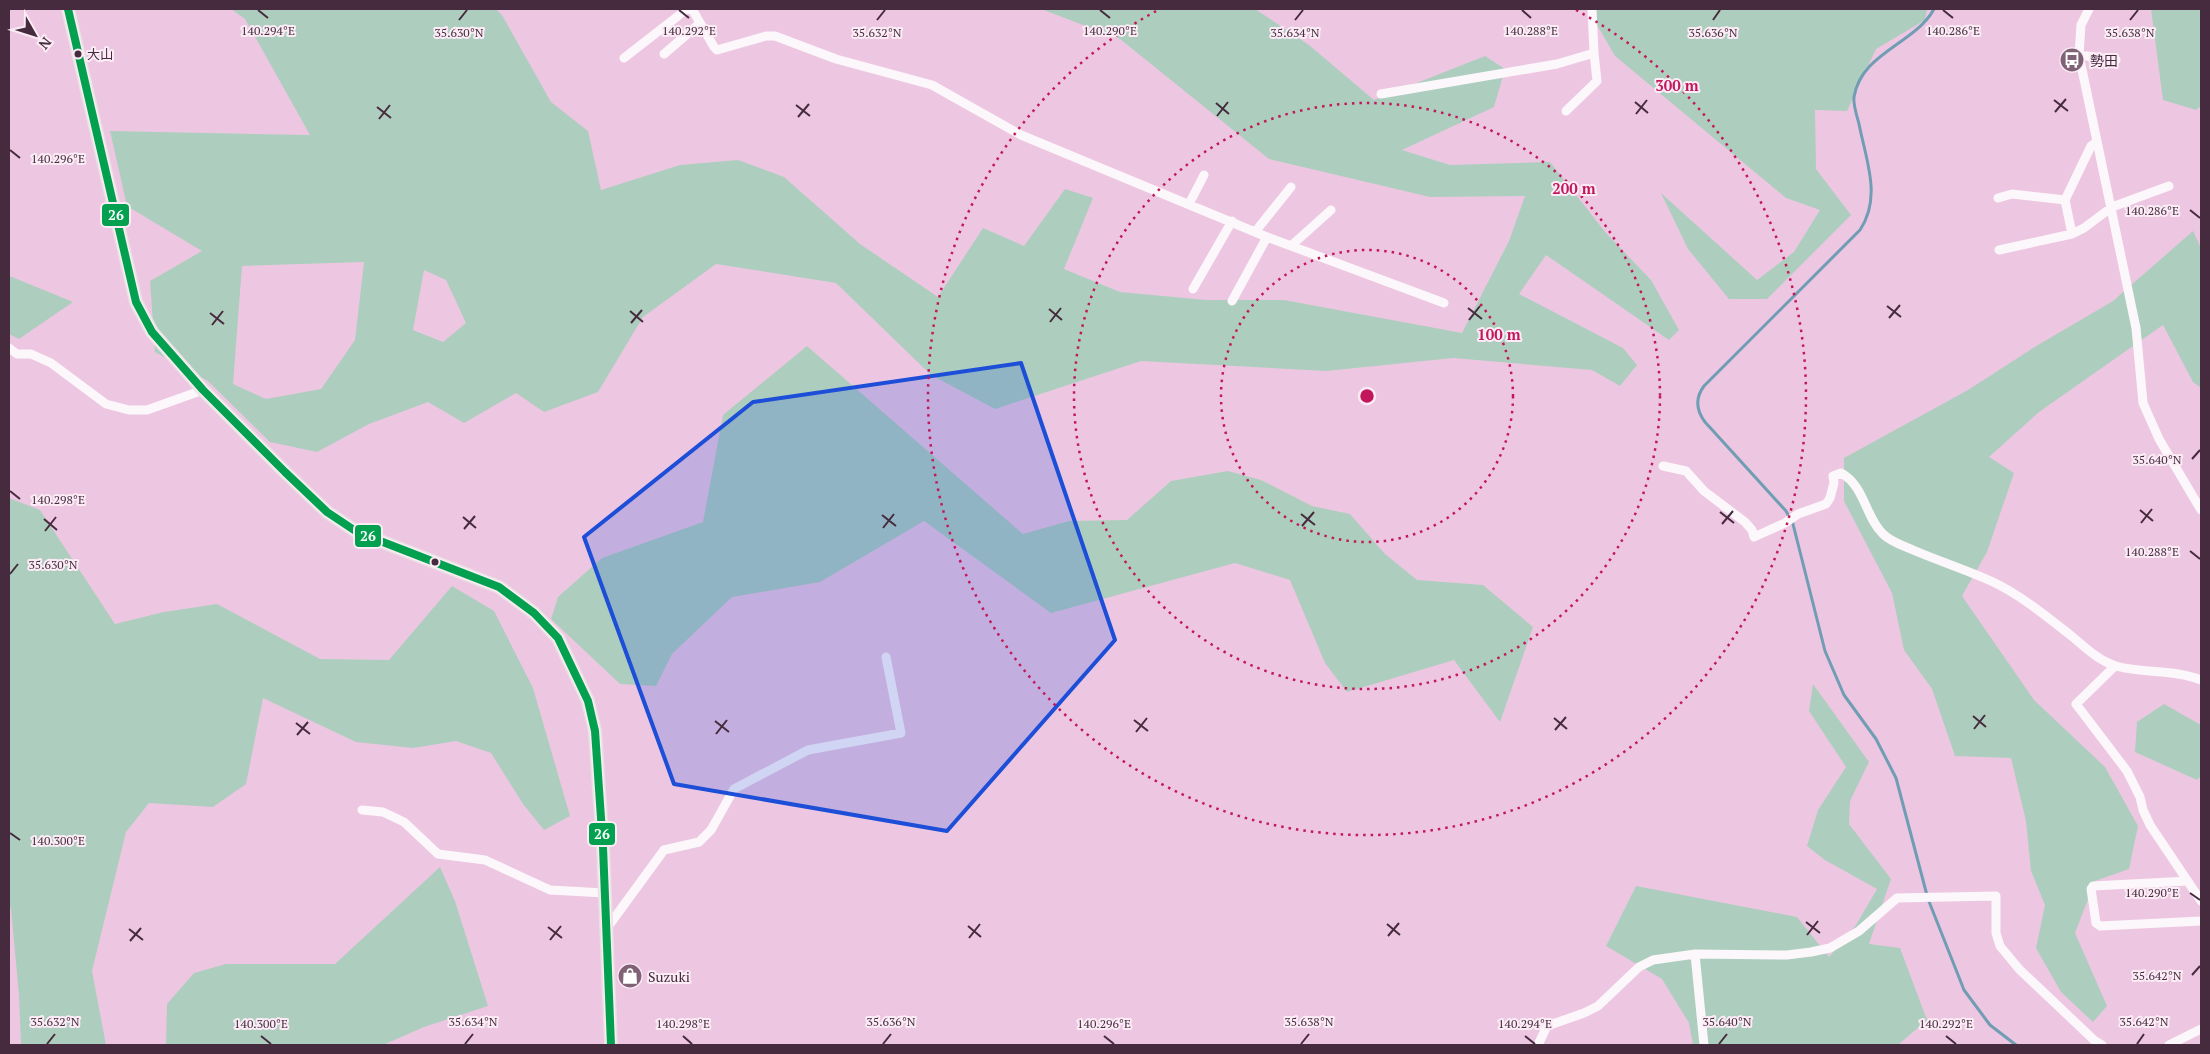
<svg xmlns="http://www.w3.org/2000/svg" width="2210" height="1054" font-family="'PT Serif','Noto Sans JP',serif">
	<rect width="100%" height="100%" fill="#edc7e1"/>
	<path fill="#adcebe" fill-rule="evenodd" d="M231,9H496L502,15L551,102L588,131L601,190L680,165L738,160L784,177L860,244L938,297L983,228L1024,246L1065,189L1093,198L1064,269L1120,292L1206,300H1284L1462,333L1509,241L1525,196L1430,197L1269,159L1120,39L1041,9H1255L1309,45L1374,100L1485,56L1505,69L1494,107L1402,150L1450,165L1550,162L1606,233L1651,280L1679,330L1669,340L1546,255L1519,294L1623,348L1637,365L1620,386L1592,370L1453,358L1326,371L1141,361L995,409L931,375L836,283L716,264L643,317L598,392L544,412L516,393L464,423L428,402L369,424L317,452L270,442L208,381L155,352L150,281L202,251L127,206L110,131L310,135L245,19ZM364,262L355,340L321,389L266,399L233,384L242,266ZM424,270L446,280L466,323L443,342L413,330Z
		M1596,9H1927L1925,20L1876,49L1847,111L1815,110L1816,169L1851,215L1767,299H1729L1688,249L1661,193L1757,280L1794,252L1820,210L1786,198L1615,56L1596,23Z
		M2151,9H2201V106L2196,110L2163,100Z
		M2193,231L2201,248V388L2193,382L2163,325L2039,412L1989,457L2014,473L1987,552L1962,596L2034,700L2105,767L2138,826L2129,869L2095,881L2075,933L2107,1006L2093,1022L2061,992L2036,948L2045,905L2031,871L2026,821L2011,758L1955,756L1932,689L1904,650L1892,593L1844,501V458L1968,390L2038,345L2113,301Z
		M9,276L12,277L73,302L19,339L9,334Z
		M807,346L1023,534L1069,521L1127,520L1171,481L1228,471L1261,480L1312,506L1350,514L1385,554L1417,580L1483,585L1533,627L1500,722L1454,660L1347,692L1325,663L1290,580L1235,563L1051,613L924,521L820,582L732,597L672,654L656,686L620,684L551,619L558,597L602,558L703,522L723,415Z
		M9,498L40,510L115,624L164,612L217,604L320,659L389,660L452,586L494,611L533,688L570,816L544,830L523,804L491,753L456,741L413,748L356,742L263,698L246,784L213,807L149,803L126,832L92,971L106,1045H21L19,995L11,909L9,905Z
		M1813,684L1869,762L1850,801L1849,824L1891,879L1869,944L1900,948L1927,1020L1898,1045H1693L1689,1023L1662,979L1606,946L1636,886L1797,917L1829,957L1856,925L1877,889L1825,860L1807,846L1818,810L1846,767L1809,711Z
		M2164,704L2201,725V776L2197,780L2135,752L2137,722Z
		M440,867L455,901L488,1006L424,1027L383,1045H166L167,1004L194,973L226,964H335Z"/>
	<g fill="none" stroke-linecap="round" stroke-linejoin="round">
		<path stroke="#709db4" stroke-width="3" d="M1934,9C1915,44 1861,53 1854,97C1853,105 1857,116 1859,124C1866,160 1882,197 1860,230L1704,386C1695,398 1696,410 1705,422L1786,511L1793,524L1825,651L1844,695L1876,739L1896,778L1928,899L1964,990L1990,1025L2016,1045"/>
		<path stroke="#fcf7fa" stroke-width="9" d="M692,9L714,47L717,50L766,36H775L836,59L932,85L1021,135L1267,237L1444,303
			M1592,9L1594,53
			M2089,9L2081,25L2079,55L2136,328L2143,403L2159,439L2201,510
			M664,54L699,24
			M2079,55L2116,60
			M624,58L687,9
			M1381,94L1557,64L1594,53L1597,81L1566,111
			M1998,198L2012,194L2065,200
			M1189,204L1204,175
			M1255,232L1291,187
			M2072,234L2065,200L2091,146L2097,142
			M1292,245L1331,210
			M1999,250L2072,234L2084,228L2112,207L2169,186
			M1193,289L1232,221
			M1232,301L1267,237
			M9,348L17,354H31L51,363L106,404L129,410H147L203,390
			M1663,466L1686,471L1704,491L1745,522L1752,530L1754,537L1785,523L1798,514L1826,504L1830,498L1834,483L1833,476L1841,473C1865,486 1865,517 1883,534C1891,542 1904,546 1913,550C1939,561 1966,570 1991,581C2019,594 2045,615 2069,634C2083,645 2098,661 2116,666C2144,674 2174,669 2201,680
			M2115,666L2076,704L2127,771L2140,797L2143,810L2150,825L2201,901
			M362,810L383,812L404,822L438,854L485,860L550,890L605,893
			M2188,881L2093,886L2091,889L2096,923L2100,926L2201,921
			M607,928L664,850L699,842L711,830L734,789L808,750L901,733L886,657
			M1695,954L1704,1045
			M1538,1045L1547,1026L1584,1013L1598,1006L1639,967L1653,960L1695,954L1787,955L1811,952L1830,948L1859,931L1897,898L1996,896V933L2000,946L2019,969L2095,1041L2102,1045
			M2169,1045L2201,1029"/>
		<path stroke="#e9e2e2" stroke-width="14" d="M68,9L136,302L152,332L203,390L285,472L327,512L357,532L499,587L534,613L558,638L588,701L595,731L603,847L611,1045"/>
		<defs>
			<path id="bus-1" d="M68,9L136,302L152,332L203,390L285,472L327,512L357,532L499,587L534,613L558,638L588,701L595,731L603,847L611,1045"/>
		</defs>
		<use href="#bus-1" stroke="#fbecf6" stroke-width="11"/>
		<use href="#bus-1" stroke="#03a050" stroke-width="8"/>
	</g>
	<path fill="#1d4ed8" fill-opacity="0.2" stroke="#1d4ed8" stroke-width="4" stroke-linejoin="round" d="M1021,363L1115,640L947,831L674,784L584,537L753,402Z"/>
	<path fill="none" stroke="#452b3d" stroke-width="2" d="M258,10L268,18M679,10L689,18M1100,10L1110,18M1522,10L1531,18M1943,10L1953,18M459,20L467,10M877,20L885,10M1295,20L1303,10M1713,20L1720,10M2130,20L2138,10M2054,100L2068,111M1635,102L1648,113M1216,103L1229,114M796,105L810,116M377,107L391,118M2055,112L2066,99M1636,114L1647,100M1217,116L1228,102M798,117L809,104M379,119L390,105M10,150L20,158M2190,210L2200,218M1887,306L1901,317M1468,308L1482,319M1049,309L1062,320M630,311L643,322M210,313L224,324M1889,318L1900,305M1469,320L1480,306M1050,322L1061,308M631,323L642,310M212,325L223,311M2192,459L2200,450M10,491L20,499M2140,510L2153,521M1720,512L1734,523M1301,514L1315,525M882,515L896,526M463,517L476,528M44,519L57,530M2141,523L2152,509M1722,524L1733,511M1302,526L1314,512M883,528L894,514M464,529L475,516M45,531L56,517M2190,551L2200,559M10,574L18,564M1973,716L1986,727M1554,718L1567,729M1134,720L1148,731M715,721L729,732M296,723L310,734M1974,729L1985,715M1555,730L1566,717M1136,732L1147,718M716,734L727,720M297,735L308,722M10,833L20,840M2190,893L2200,900M1806,922L1820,933M1387,924L1400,935M968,926L981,937M548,927L562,938M129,929L143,940M1807,935L1818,921M1388,936L1399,923M969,938L980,924M550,940L561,926M130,941L141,928M2192,975L2200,966M261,1036L271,1044M683,1036L692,1044M1104,1036L1114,1044M1525,1036L1535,1044M1946,1036L1956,1044M47,1044L55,1034M465,1044L473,1034M883,1044L891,1034M1301,1044L1309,1034M1719,1044L1727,1034M2137,1044L2144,1034"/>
	<g fill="none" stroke="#c2185b" stroke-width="2.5" stroke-dasharray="2.5 5">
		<circle cx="1367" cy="396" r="146"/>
		<circle cx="1367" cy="396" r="293"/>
		<path d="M1576 10A439 439 0 1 1 1158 10"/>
	</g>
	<defs>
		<symbol id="bus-disc" viewBox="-11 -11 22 22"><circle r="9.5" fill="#806276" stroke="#fbecf6"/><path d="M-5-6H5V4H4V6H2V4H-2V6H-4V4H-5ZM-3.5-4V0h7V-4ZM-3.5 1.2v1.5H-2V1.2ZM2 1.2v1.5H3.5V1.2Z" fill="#fff"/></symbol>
		<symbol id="shop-disc" viewBox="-11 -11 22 22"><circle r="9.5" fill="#806276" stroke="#fbecf6"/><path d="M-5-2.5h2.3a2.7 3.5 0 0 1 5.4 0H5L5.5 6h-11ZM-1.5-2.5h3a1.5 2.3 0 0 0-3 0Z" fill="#fff"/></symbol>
	</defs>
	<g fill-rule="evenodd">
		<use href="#bus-disc" x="2058" y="46" width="28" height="28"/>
		<use href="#shop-disc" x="616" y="962" width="28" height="28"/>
	</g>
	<g fill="#452b3d" stroke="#fbecf6" stroke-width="2">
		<circle cx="78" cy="54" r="4.5"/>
		<circle cx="435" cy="562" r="4.5"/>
	</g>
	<g text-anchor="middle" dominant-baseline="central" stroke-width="4" stroke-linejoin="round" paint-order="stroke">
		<g font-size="13" fill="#452b3d" stroke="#fbecf6" text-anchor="start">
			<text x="87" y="54">大山</text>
		</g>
		<g font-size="14" fill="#452b3d" stroke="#fbecf6" text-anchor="start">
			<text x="2090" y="60">勢田</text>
			<text x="648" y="976">Suzuki</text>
		</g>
	</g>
	<g font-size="12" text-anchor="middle" fill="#452b3d" stroke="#fbecf6" stroke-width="4" stroke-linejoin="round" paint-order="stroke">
		<text x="1110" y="35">140.290°E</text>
		<text x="268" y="35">140.294°E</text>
		<text x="689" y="35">140.292°E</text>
		<text x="1953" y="35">140.286°E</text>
		<text x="1531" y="35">140.288°E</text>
		<text x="877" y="37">35.632°N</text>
		<text x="1713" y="37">35.636°N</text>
		<text x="459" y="37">35.630°N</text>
		<text x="1295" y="37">35.634°N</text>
		<text x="2130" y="37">35.638°N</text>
		<text x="58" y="163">140.296°E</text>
		<text x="2152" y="215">140.286°E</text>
		<text x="2157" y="464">35.640°N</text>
		<text x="58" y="504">140.298°E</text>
		<text x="2152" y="556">140.288°E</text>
		<text x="53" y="569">35.630°N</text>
		<text x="58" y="845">140.300°E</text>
		<text x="2152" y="897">140.290°E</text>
		<text x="2157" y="980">35.642°N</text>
		<text x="55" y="1026">35.632°N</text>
		<text x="473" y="1026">35.634°N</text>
		<text x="891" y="1026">35.636°N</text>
		<text x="1309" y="1026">35.638°N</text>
		<text x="1727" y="1026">35.640°N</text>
		<text x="2144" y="1026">35.642°N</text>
		<text x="261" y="1028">140.300°E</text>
		<text x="683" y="1028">140.298°E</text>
		<text x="1104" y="1028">140.296°E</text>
		<text x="1525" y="1028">140.294°E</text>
		<text x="1946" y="1028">140.292°E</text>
	</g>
	<circle cx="1367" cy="396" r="8" fill="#c2185b" stroke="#fbecf6" stroke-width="2.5"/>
	<g font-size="15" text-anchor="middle" font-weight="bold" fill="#c2185b" stroke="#fbecf6" stroke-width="4" stroke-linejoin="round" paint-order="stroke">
		<text x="1677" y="91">300 m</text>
		<text x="1574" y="194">200 m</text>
		<text x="1499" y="340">100 m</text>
	</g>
	<g stroke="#fbecf6" stroke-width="2">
		<rect x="101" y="203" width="29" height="24" rx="5" fill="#03a050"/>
		<rect x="354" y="524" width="28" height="24" rx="5" fill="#03a050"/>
		<rect x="588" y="822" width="28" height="24" rx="5" fill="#03a050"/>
	</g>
	<g font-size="14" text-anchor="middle" font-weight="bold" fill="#fff">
		<text x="116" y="220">26</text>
		<text x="368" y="541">26</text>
		<text x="602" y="839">26</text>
	</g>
	<rect width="2210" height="1054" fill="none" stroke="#452b3d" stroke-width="20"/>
	<g transform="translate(35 35) rotate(129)" stroke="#fbecf6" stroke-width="4" paint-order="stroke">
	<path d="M0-4L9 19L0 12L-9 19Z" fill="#452b3d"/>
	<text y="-8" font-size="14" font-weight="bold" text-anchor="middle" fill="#452b3d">N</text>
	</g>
</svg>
